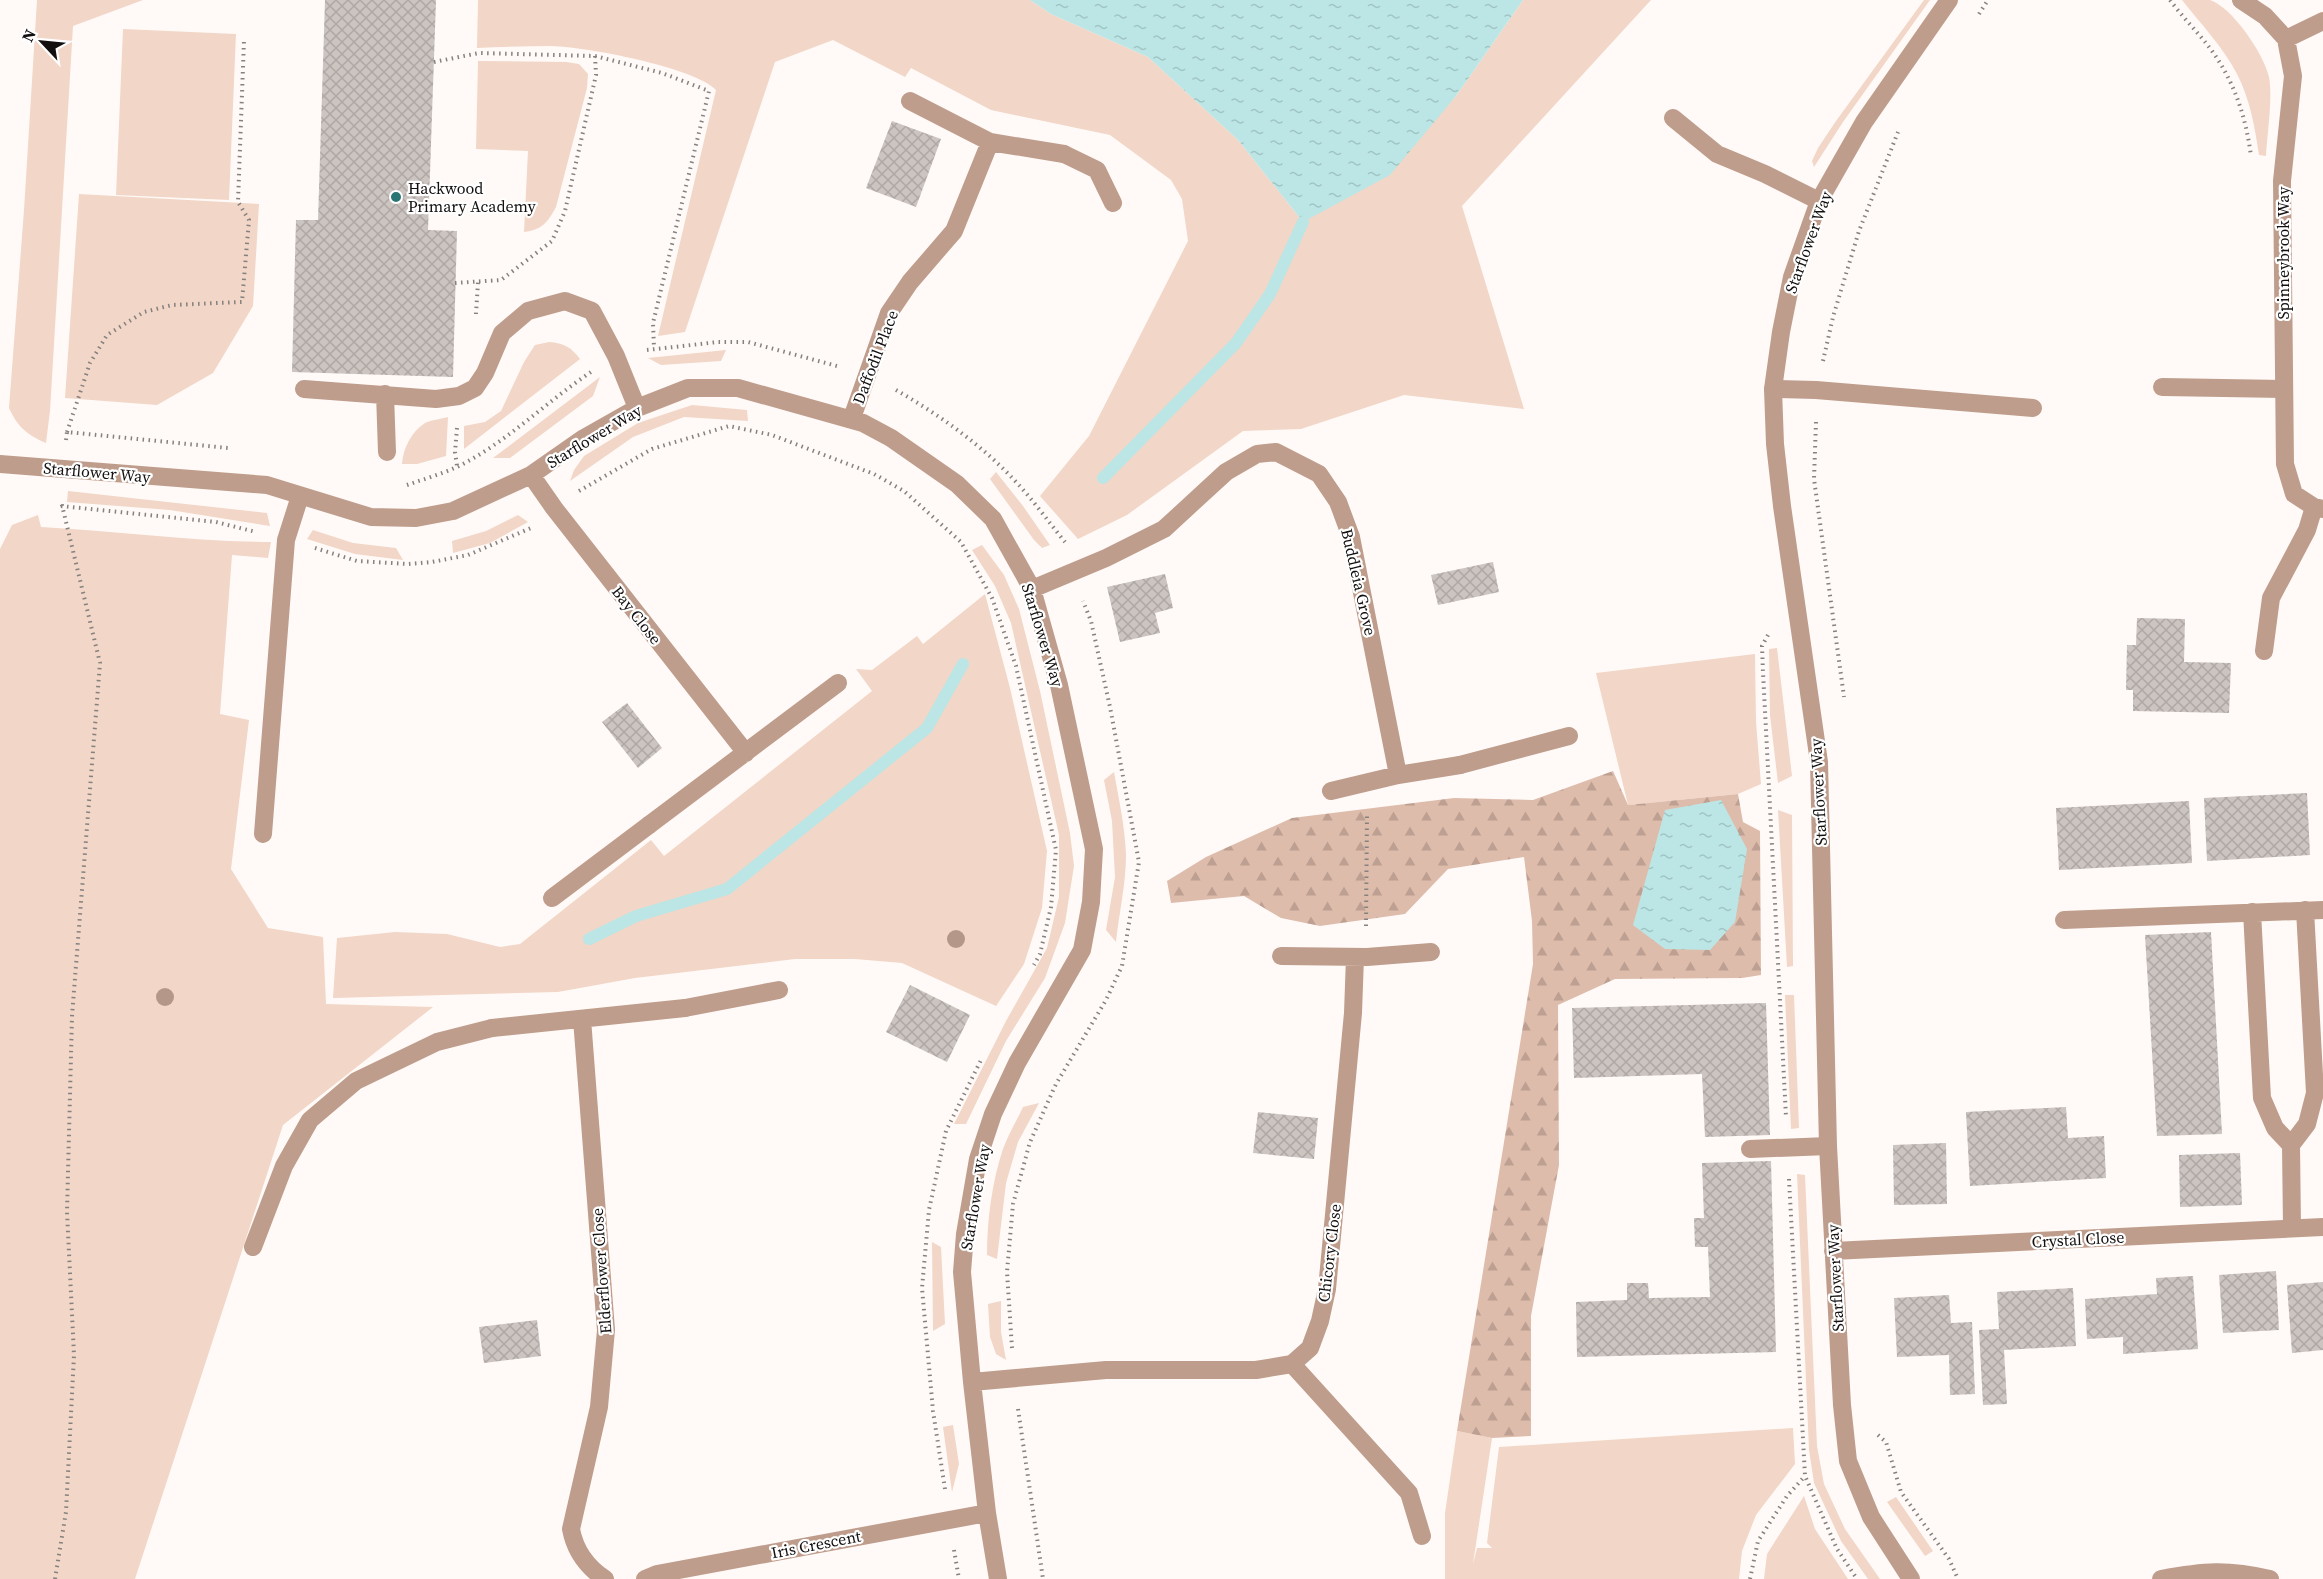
<svg xmlns="http://www.w3.org/2000/svg" width="2323" height="1579" font-family="'Source Serif 4',serif">
	<defs>
		<pattern id="forest-firs" width="22" height="20" patternUnits="userSpaceOnUse" patternTransform="scale(1.5)"><rect width="22" height="20" fill="#debcab"/><path d="M5 1l3.5 6h-7zM16 11l3.5 6h-7z" fill="#bda092"/></pattern>
		<pattern id="water-ripples" width="26" height="14" patternUnits="userSpaceOnUse" patternTransform="scale(1.5)"><rect width="26" height="14" fill="#bbe6e5"/><path d="M2 4q2-2 4 0t4 0M15 11q2-2 4 0t4 0" fill="none" stroke="#a0c4c3"/></pattern>
		<pattern id="building-cross-hatch" width="8" height="8" patternUnits="userSpaceOnUse" patternTransform="scale(1.5)"><rect width="8" height="8" fill="#ccc4c0"/><path d="M0 0l8 8M0 8l8-8" fill="none" stroke="#aea7a4"/></pattern>
	</defs>
	<rect width="100%" height="100%" fill="#fffaf7"/>
	<path fill="#f2d6c7" d="M37,0H143L73,26L50,411L46,443C27,435 17,426 9,408L24,210Z
		M478,0H1030L1051,14L1148,57L1238,140L1303,222L1456,96L1523,0H1651L1462,206L1524,409L1404,395L1301,429L1243,431L1127,515L1078,539L1040,496L1089,436L1188,241L1182,199L1171,180L1110,135L991,110L911,68L905,77L833,40L775,62L685,332L658,336L716,90C694,67 586,47 552,46C527,46 502,47 477,48Z
		M1924,0H1930L1843,122L1814,167L1812,161L1818,148L1836,121Z
		M2182,0C2190,0 2202,0 2210,0C2232,7 2264,54 2269,77C2273,98 2267,134 2266,156L2259,155C2255,128 2250,99 2237,74C2223,47 2201,24 2182,0Z
		M123,29L236,34L229,200L116,195Z
		M478,61L566,62L579,64L588,74L587,88L556,207C548,222 542,230 524,232L528,151L476,149Z
		M79,194L259,204L253,306L213,373L157,405L65,398Z
		M549,342C564,343 571,347 580,359L464,449V426L485,422L501,411L524,362L535,345Z
		M726,350L721,361L661,365L648,358Z
		M600,377L593,396L510,458H493Z
		M692,405L747,410L748,421L684,417L633,437L570,481L574,470L584,456L638,423Z
		M448,417L446,456L417,464H402C403,449 411,432 425,423C431,420 441,419 448,417Z
		M996,472L1023,506L1050,545L1042,548L1034,540L990,479Z
		M68,491L267,513L270,526L170,510L67,502Z
		M38,515L41,527C118,531 194,542 271,542L268,558L232,555L220,714L249,720L231,869L268,928L323,937L326,1004L433,1007L283,1125L135,1579H0V549L12,525Z
		M518,515L528,522L490,543L453,553L452,541L486,531Z
		M313,530L353,543L396,548L403,560L355,554L307,539Z
		M982,545L1004,575L1019,609L1040,691L1070,833L1074,866L1065,923L1045,978L1006,1041L966,1124H954L1006,1021L1047,948L1059,897V835L1011,623L995,586L972,550Z
		M985,594L1010,688L1047,851L1042,908L1024,964L996,1006L902,963L855,959H795L635,978L558,992L333,998L337,938L395,932L447,934L500,947L520,944L651,840L664,856L872,691L856,669L872,670L917,636L923,644Z
		M1777,648L1792,776L1778,783L1770,715L1769,649Z
		M1755,654L1756,722L1761,784L1738,794L1628,805L1596,673Z
		M1114,772C1119,800 1125,827 1126,855C1126,884 1119,913 1116,942L1106,930L1115,877L1112,821L1104,780Z
		M1778,810L1792,815L1793,966L1787,967Z
		M1785,995H1794L1799,1128L1791,1129Z
		M1039,1103L1018,1142L1006,1183L997,1259L987,1255C987,1220 992,1182 1003,1149C1008,1135 1017,1120 1023,1107Z
		M1797,1174L1805,1175L1817,1446L1824,1484L1845,1529L1880,1579H1868L1841,1541L1814,1483L1809,1450Z
		M932,1242L941,1247L945,1324L933,1331Z
		M1001,1301V1332L1006,1360L996,1354L990,1337L988,1304Z
		M953,1425L959,1464L952,1492L943,1427Z
		M1793,1428L1795,1464L1756,1515L1742,1551L1739,1579H1445V1513L1457,1431L1492,1438L1473,1564L1477,1548H1492L1487,1543L1499,1447Z
		M1804,1496L1815,1529L1848,1579H1764L1767,1554Z
		M1896,1497L1933,1551L1925,1556L1887,1502Z"/>
	<path fill="url(#forest-firs)" d="M1613,771L1628,805L1738,794L1743,822L1760,831L1761,975L1742,978L1615,979L1558,1005L1559,1165L1531,1316V1436L1492,1438L1457,1431L1533,964L1532,921L1524,857L1448,869L1405,914L1320,926L1281,918L1244,896L1171,903L1167,881L1206,857L1292,818L1454,798L1533,800Z"/>
	<path fill="url(#water-ripples)" d="M1030,0H1523L1456,96L1390,175L1303,222L1238,140L1148,57L1051,14Z
		M1721,800L1747,849L1735,922L1710,950L1665,949L1633,925L1665,810Z"/>
	<g fill="none" stroke-linecap="round" stroke-linejoin="round">
		<path stroke="#bbe6e5" stroke-width="12" d="M1103,478L1236,343L1270,294L1303,222
			M589,939L636,916L727,889L927,728L963,664"/>
	</g>
	<path fill="url(#building-cross-hatch)" d="M325,0H436L428,230L457,231L453,377L292,372L296,220H318Z
		M892,121L941,139L916,207L866,188Z
		M1493,562L1499,592L1438,605L1431,575Z
		M1165,574L1173,608L1155,613L1160,633L1120,642L1107,587Z
		M2137,618L2185,619L2184,662L2231,663L2229,713L2133,711V690H2126L2127,645H2136Z
		M627,703L662,748L638,768L602,722Z
		M2307,793L2310,855L2207,861L2204,798Z
		M2189,801L2192,863L2059,870L2056,808Z
		M2211,932L2222,1134L2157,1136L2145,935Z
		M910,985L970,1015L947,1062L886,1032Z
		M1766,1003L1770,1135L1705,1137L1702,1074L1574,1078L1572,1008Z
		M2066,1107L2068,1138L2104,1136L2106,1178L1970,1186L1966,1112Z
		M1258,1112L1318,1118L1314,1159L1253,1153Z
		M1946,1143L1947,1204L1894,1205L1893,1145Z
		M2240,1153L2242,1205L2180,1207L2179,1155Z
		M1771,1161L1776,1352L1577,1357L1576,1302L1627,1300V1283H1648L1649,1298L1710,1297L1708,1247H1695L1694,1218H1704L1702,1163Z
		M2276,1271L2279,1330L2223,1333L2219,1275Z
		M2193,1276L2198,1349L2123,1354V1337L2087,1339L2085,1299L2157,1294L2156,1278Z
		M2323,1282V1350L2292,1353L2287,1285Z
		M2073,1288L2076,1346L2004,1350L2007,1404L1983,1405L1979,1330L1999,1329L1997,1292Z
		M1949,1295L1951,1323L1972,1322L1975,1394L1950,1395L1949,1355L1897,1357L1894,1298Z
		M537,1320L541,1356L484,1363L479,1327Z"/>
	<g fill="none" stroke-linecap="round" stroke-linejoin="round">
		<path stroke="#85817f" stroke-width="4" stroke-dasharray="1.5 4.5" stroke-linecap="butt" d="M2170,0C2183,18 2199,33 2212,51C2235,83 2246,118 2251,156
			M1979,14L1988,0
			M434,62L479,53L595,56L662,73L709,91L653,323L654,348
			M455,283L501,280L552,241L565,211L596,75L595,56
			M476,314L478,282
			M647,350L718,342H748L837,366
			M1823,361L1833,317L1859,231L1898,132
			M896,390C943,417 989,450 1025,492C1039,508 1051,525 1065,542
			M1816,422L1814,479L1844,697
			M457,428L455,452L457,466
			M67,432L90,363L107,335L144,312L172,305L242,302L249,220L238,202L244,40
			M66,440L67,432L228,448
			M407,485C424,479 442,474 459,466C507,442 546,402 591,372
			M579,491L652,449L729,426L772,435L874,474L904,491L961,542L992,598L1016,666L1056,850L1051,907L1040,954L1034,965
			M61,506L216,522L256,532
			M315,548L357,561L408,564L432,562L468,555L531,528
			M1768,635L1762,646L1763,672L1786,1117
			M1366,926L1367,813
			M1789,1179L1805,1476L1837,1549L1857,1579
			M1012,1348L1007,1272L1013,1204L1030,1142L1056,1084L1106,1000L1122,966L1139,862L1110,707L1091,621L1083,601
			M1018,1409L1043,1579
			M1878,1435L1886,1442L1901,1492L1949,1559L1958,1579
			M945,1489L933,1411L922,1288L929,1210L946,1131L982,1058
			M954,1550L959,1579
			M55,1579L66,1512L74,1355L67,1212L72,1016L100,663L61,501
			M1750,1579L1758,1541L1787,1496L1805,1476"/>
		<path stroke="#bf9d8c" stroke-width="18" d="M1673,118L1717,154L1765,174L1819,201
			M1064,154L1097,170L1113,203
			M2162,387L2284,389
			M304,389L436,399L459,396L475,388L485,373L502,333L528,311L565,301L592,311L616,356L637,408
			M1773,389L1816,390L2033,408
			M385,394L387,452
			M1460,765L1569,736
			M263,834L286,540L300,496
			M552,898L649,825
			M2252,912L2262,1098L2275,1128L2291,1145L2292,1228
			M2064,920L2323,910
			M685,1008L779,990
			M2291,1145L2307,1124L2315,1093L2305,910
			M1750,1149L1828,1146
			M253,1247L284,1166L310,1120L356,1081L437,1042L492,1028
			M1292,1364L1409,1493L1422,1536"/>
		<path stroke="#bf9d8c" stroke-width="18" d="M2241,0L2265,16L2286,39L2293,76L2282,181L2285,464L2294,494L2314,507L2323,509
			M2286,39L2323,21
			M910,101L990,142L1064,154
			M852,418L889,313L910,282L954,231L990,142
			M0,464L267,485L371,517L416,518L453,511L531,475L584,438L637,408L688,388H738L863,423L891,438L957,484L993,519L1032,589L1059,685L1094,849L1091,902L1082,950L1017,1063L993,1114L978,1159L965,1234L962,1272L972,1382L987,1513L998,1579
			M531,475L554,508L746,753
			M1032,589L1106,558L1164,529L1226,472L1257,454L1276,452L1319,474L1338,502L1351,537L1398,775
			M2264,651L2271,598L2307,530L2314,507
			M1331,791L1398,775L1460,765
			M649,825L838,683
			M1281,956L1367,957L1431,952
			M582,1019L606,1330L599,1407L571,1529C575,1551 587,1567 605,1579
			M492,1028L685,1008
			M1833,1251L2323,1227
			M972,1382L1106,1370H1256L1292,1364L1310,1348L1320,1321L1327,1289L1353,1013L1355,957
			M645,1579L657,1574L987,1513
			M1911,1579L1871,1517L1848,1461L1842,1405L1828,1146L1819,762L1782,506L1775,444L1773,389L1781,332L1792,277L1819,201L1864,122L1949,0
			M2161,1579C2204,1571 2227,1569 2270,1579"/>
	</g>
	<g fill="#b49788">
		<circle cx="956" cy="939" r="9"/>
		<circle cx="165" cy="997" r="9"/>
	</g>
	<circle fill="#2a7473" stroke="#fff" stroke-width="2" cx="396" cy="197" r="6"/>
	<g text-anchor="middle" dominant-baseline="central" stroke-width="4.5" stroke-linejoin="round" paint-order="stroke">
		<g font-size="16" fill="#120f0e" stroke="#fff" text-anchor="start">
			<text x="408" y="188">Hackwood<tspan x="408" dy="18">Primary Academy</tspan></text>
		</g>
		<g font-size="16" fill="#120f0e" stroke="#fff">
			<text transform="translate(1808 242) rotate(-70)">Starflower Way</text>
			<text transform="translate(2283 253) rotate(-90)">Spinneybrook Way</text>
			<text transform="translate(875 357) rotate(-69)">Daffodil Place</text>
			<text transform="translate(594 436) rotate(-31)">Starflower Way</text>
			<text transform="translate(97 472) rotate(5)">Starflower Way</text>
			<text transform="translate(1359 582) rotate(77)">Buddleia Grove</text>
			<text transform="translate(637 615) rotate(52)">Bay Close</text>
			<text transform="translate(1043 635) rotate(73)">Starflower Way</text>
			<text transform="translate(1818 792) rotate(-93)">Starflower Way</text>
			<text transform="translate(975 1197) rotate(-80)">Starflower Way</text>
			<text transform="translate(2078 1239) rotate(-3)">Crystal Close</text>
			<text transform="translate(1329 1253) rotate(-83)">Chicory Close</text>
			<text transform="translate(601 1271) rotate(-94)">Elderflower Close</text>
			<text transform="translate(1835 1278) rotate(-93)">Starflower Way</text>
			<text transform="translate(816 1544) rotate(-11)">Iris Crescent</text>
		</g>
	</g>
	<g transform="translate(42 42) rotate(296)" stroke="#ffffff" stroke-width="4.5" paint-order="stroke">
	<path d="M0-4.5L10 22L0 15L-10 22Z" fill="#120f0e"/>
	<text y="-9" font-size="16" font-weight="bold" text-anchor="middle" fill="#120f0e">N</text>
	</g>
</svg>
